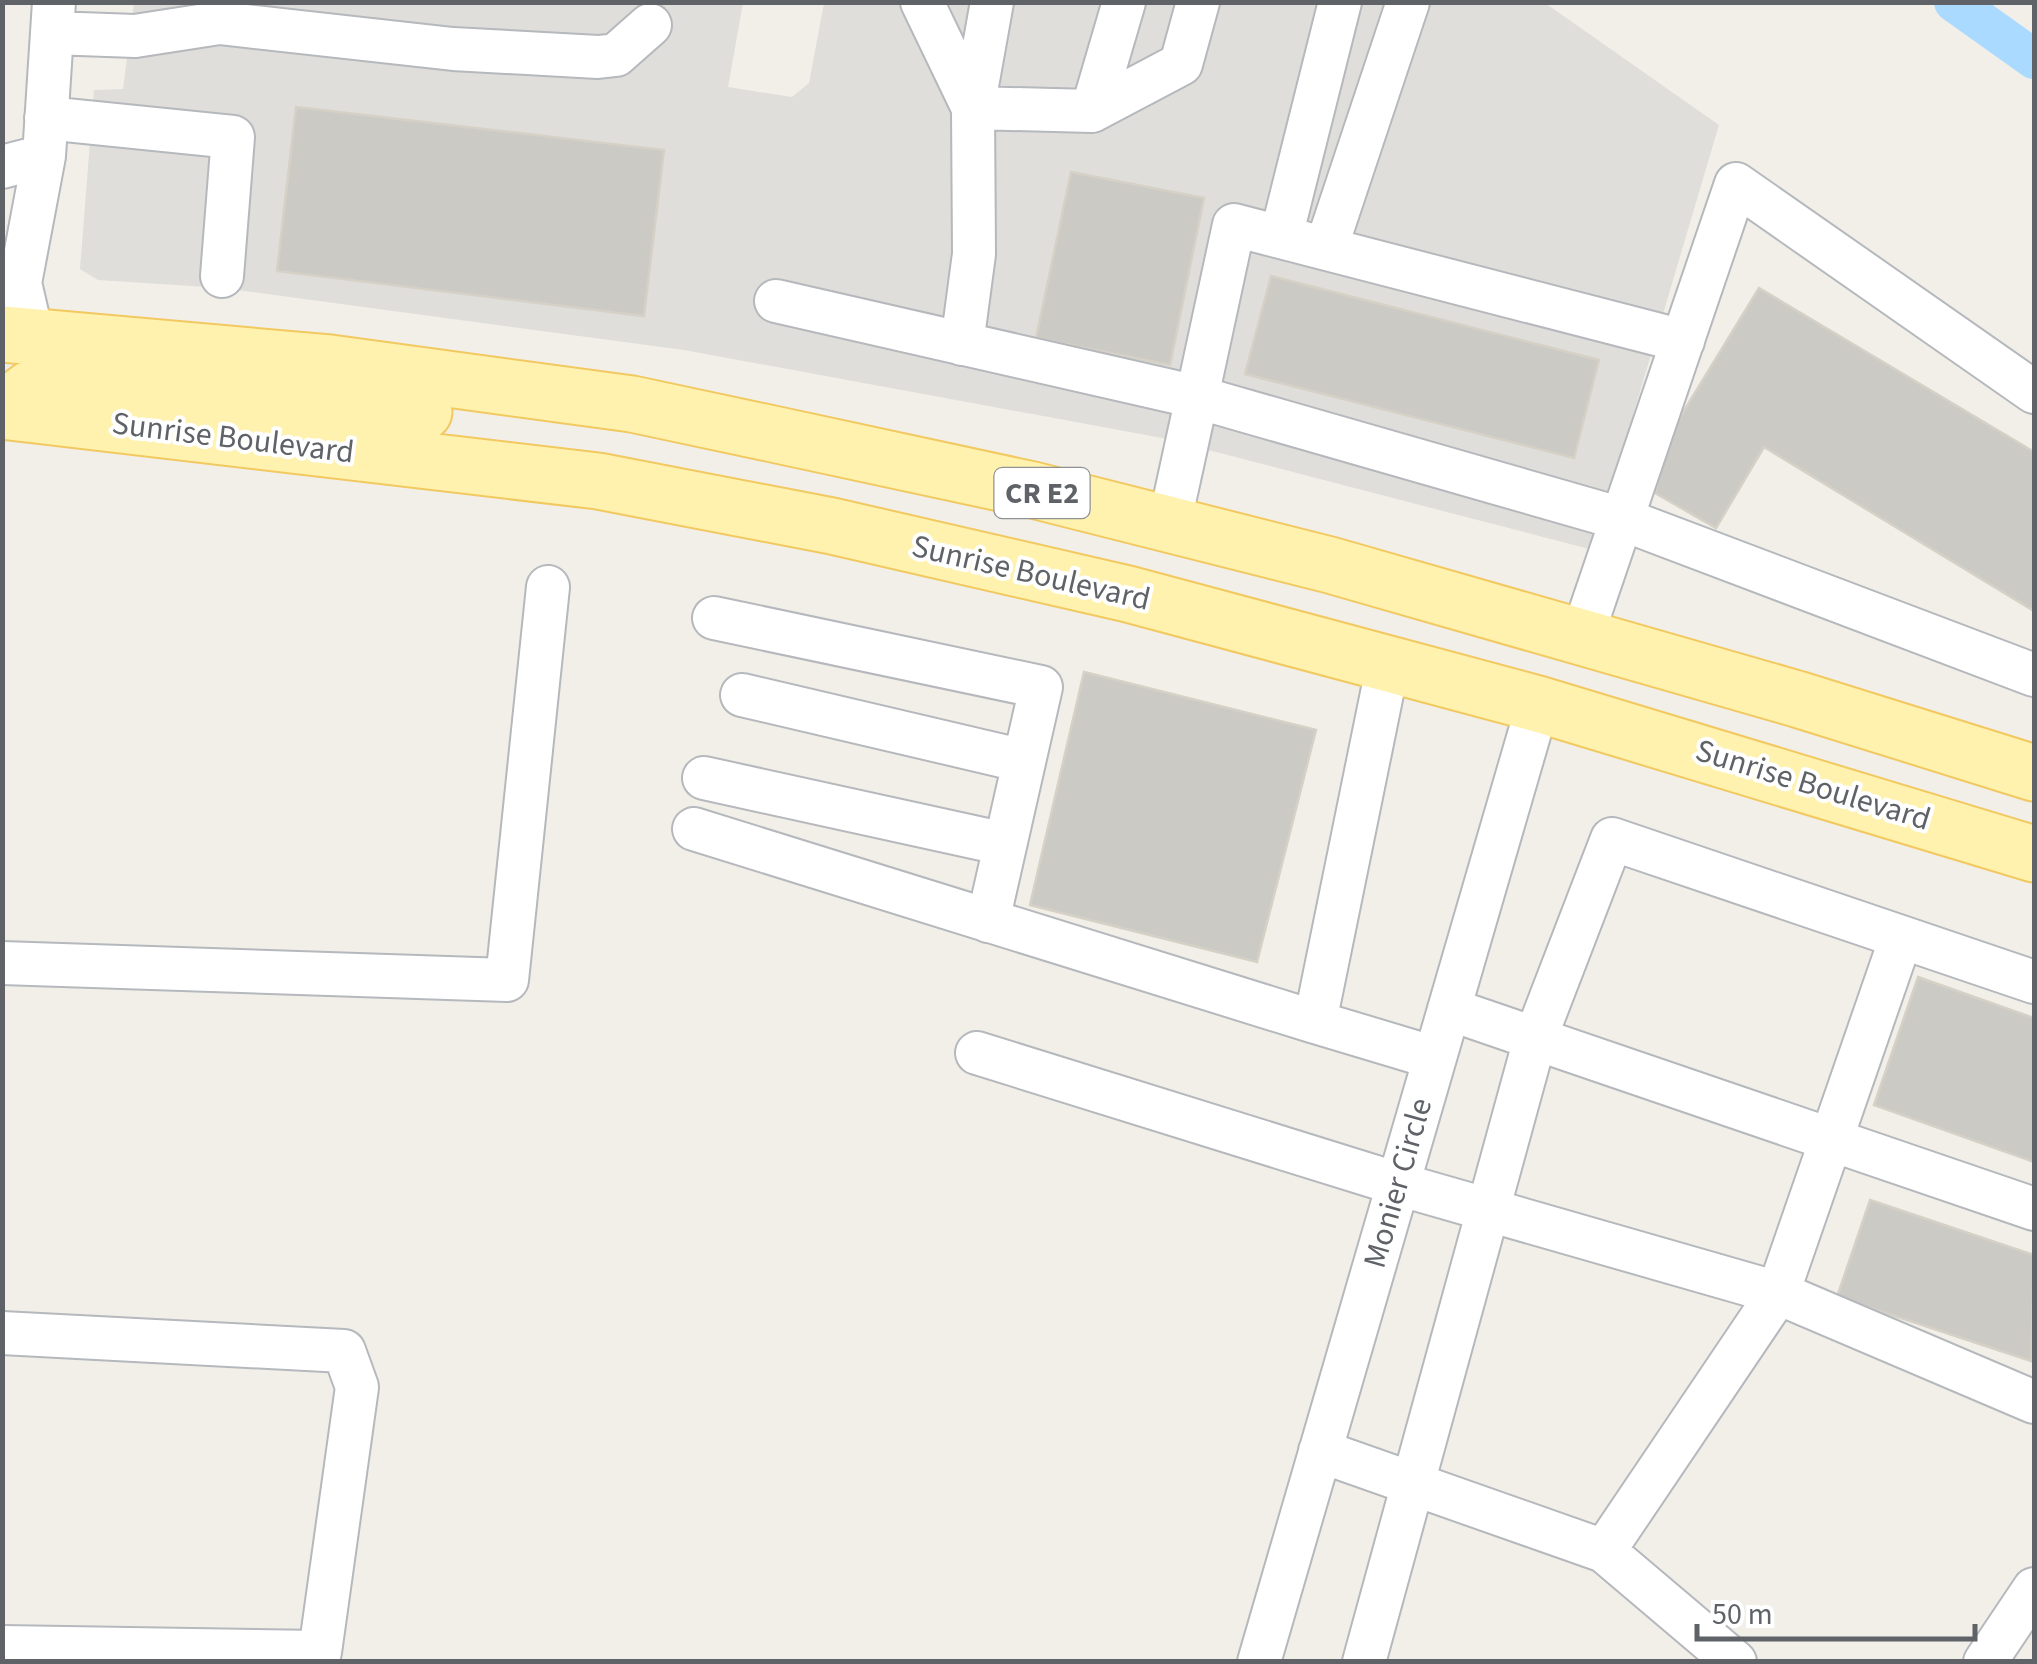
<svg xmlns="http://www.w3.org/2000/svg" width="2037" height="1664" font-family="'Source Sans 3',sans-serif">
	<rect width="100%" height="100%" fill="#f1efe8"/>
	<path fill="#e0deda" d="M134,3H743L728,87L792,97L809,83L824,3H1545L1719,125L1593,550L1162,438L684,350L222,288L98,280L80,269L94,90L123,89Z"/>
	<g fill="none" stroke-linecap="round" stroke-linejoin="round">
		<path stroke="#aadaff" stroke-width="40" d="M1954,2L2034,59"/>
	</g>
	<path fill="#cccac5" stroke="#d6d1c6" stroke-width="2.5" d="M296,107L664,150L644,316L277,271Z
		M1071,172L1204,198L1170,365L1036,338Z
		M1271,276L1599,360L1574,458L1245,374Z
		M1759,288L2034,452V611L1764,447L1716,528L1655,493L1671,432Z
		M1084,672L1316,730L1257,962L1030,905Z
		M1918,977L2034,1018V1162L1874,1105Z
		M1870,1200L2034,1255L2031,1361L1837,1297Z"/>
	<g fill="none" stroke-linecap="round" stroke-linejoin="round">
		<defs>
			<path id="minor" d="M922,2L973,108
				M52,33L135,36L219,23L453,49L598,57L616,55L650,25
				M973,108L1092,111L1181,64L1198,2
				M1092,111L1124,2
				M46,118L233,137L222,276
				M2,167L44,156
				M1281,237L1340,2
				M1326,248L1408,2
				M776,301L1197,397L1169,525
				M32,335L20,283L44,156L54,2
				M1683,341L1234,225L1197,397L1622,519L2034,675
				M962,344L974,254L973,108L992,2
				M714,618L1041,687L988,921
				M1582,636L1736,184L2034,392
				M742,695L1024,761
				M704,778L1005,844
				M694,829L1315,1022L1388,664
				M2,963L507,980L548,587
				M1449,1009L2034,1209
				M1315,1022L1435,1058
				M977,1053L1398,1184L1778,1293L1901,938
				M2,1333L344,1351L357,1387L320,1652L2,1647
				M1320,1451L1604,1551L1778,1293L2034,1402
				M1604,1551L1735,1662
				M1259,1662L1538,704
				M1364,1662L1535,1039L1612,839L2034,982
				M1985,1662L2034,1589"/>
			<path id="major" d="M2,334L330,363L632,404L773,434L1033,490L1330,565L1797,699L2034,773
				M2,410L30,389L67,375L424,412
				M2,411L598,481L832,526L1128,594L1538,704L2034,854"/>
		</defs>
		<use href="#minor" stroke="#b5b8bc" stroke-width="46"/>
		<use href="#major" stroke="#f2c960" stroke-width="59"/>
		<use href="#minor" stroke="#fff" stroke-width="42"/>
		<use href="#major" stroke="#fff2af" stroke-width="55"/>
	</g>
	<g text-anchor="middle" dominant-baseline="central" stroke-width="8" stroke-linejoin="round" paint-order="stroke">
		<rect fill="#fff" stroke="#8f9295" stroke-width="2.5" x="994.5" y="468" width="95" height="50" rx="8"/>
		<g font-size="30" font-weight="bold" fill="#5f6368">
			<text x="1042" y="493">CR E2</text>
		</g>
		<g font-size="32" fill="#5f6368" stroke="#fff">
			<text transform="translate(233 438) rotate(7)">Sunrise Boulevard</text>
			<text transform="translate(1031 573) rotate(13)">Sunrise Boulevard</text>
			<text transform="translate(1813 785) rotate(17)">Sunrise Boulevard</text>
			<text transform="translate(1398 1183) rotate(-74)">Monier Circle</text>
		</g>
	</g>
	<rect width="2037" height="1664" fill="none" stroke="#5f6368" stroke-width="10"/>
	<path d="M1697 1624v15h278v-15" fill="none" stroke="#5f6368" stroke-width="5"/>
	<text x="1712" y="1624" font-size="30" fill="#5f6368" stroke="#ffffff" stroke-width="8" paint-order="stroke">50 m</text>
</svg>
